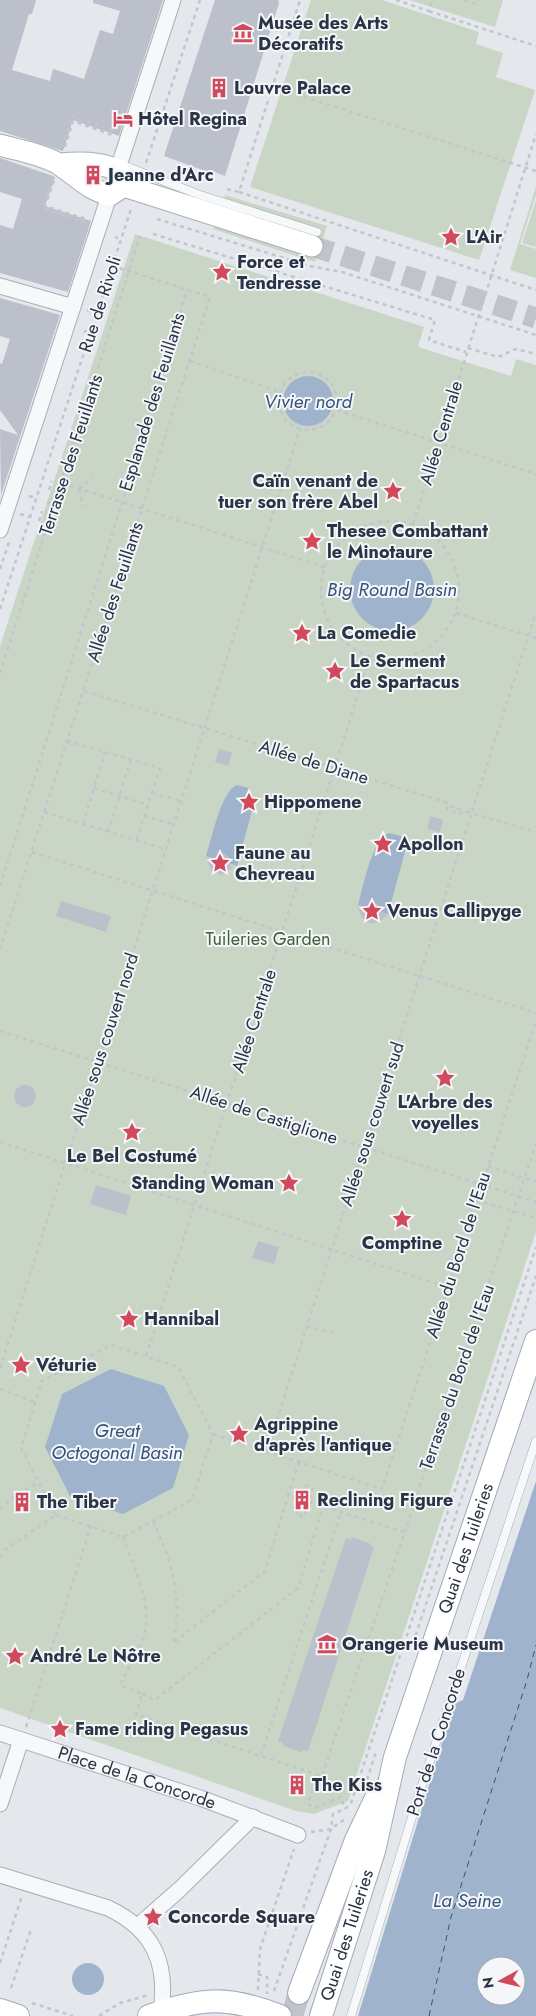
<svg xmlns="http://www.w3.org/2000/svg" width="536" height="2016" font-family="Jost,sans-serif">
	<rect width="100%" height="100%" fill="#e4e7ec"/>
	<path fill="#c9d6c5" d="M311,0H382L479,32L476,44L503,53L496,77L535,90L479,260L250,187Z
		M409,0H503L495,27Z
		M536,187V195L520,244L536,249V278L510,270Z
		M225,195L327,226L315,262L213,229L215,224L310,255L319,228L224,199Z
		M536,200V247L522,243Z
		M135,234L424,327L418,346L421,348L511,376L516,359L536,365V1232L348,1801L314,1814L296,1811L0,1708V646Z"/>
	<path fill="#9fb4cc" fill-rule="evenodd" d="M283 401a25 25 0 1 1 50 0a25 25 0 1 1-50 0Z
		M350 589a42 42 0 1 1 84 0a42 42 0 1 1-84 0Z
		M237,785L249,788L255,800L237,866L229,863L228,857L223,854L215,859L206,856C212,838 221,791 237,785Z
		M389,833L401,836L406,848L388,914L380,912L379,906L374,902L366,907L358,905C363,887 372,839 389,833Z
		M111,1369L164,1386L189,1435L173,1488L123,1514L70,1496L45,1447L62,1394Z
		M536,1481V2016H358L454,1704L463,1700ZM486,1966H516V1996H486Z
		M72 1979a16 16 0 1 1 32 0a16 16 0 1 1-32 0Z"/>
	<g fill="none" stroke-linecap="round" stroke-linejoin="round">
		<path stroke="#34527a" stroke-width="1" stroke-dasharray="6 5" stroke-linecap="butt" d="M429,2016L451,1917L527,1680L536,1645"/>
	</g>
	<path fill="#bbc0ca" d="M0,0H36L32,14H29L12,70L50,81L53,69L84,79L100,30L113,34L120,11L93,3V0H163L119,136L73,120L63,151L0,131Z
		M215,0H278L279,3L225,176L212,171L211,173L164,156Z
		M0,158L53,176L55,177L45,206L91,221L68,292L0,273V225L13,229L22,199L0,192Z
		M0,298L60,315L1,495L0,429L18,435L0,410V363L2,364L10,339L0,336Z
		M219,749L232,753L228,766L215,762Z
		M430,816L443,820L440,833L427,829Z
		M219,854L227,856L232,868L221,875L211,870L206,857L213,859Z
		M61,901L111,916L106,932L56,916Z
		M374,902L379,906L381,912L389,914L378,922L370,924L362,918L357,905L365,907Z
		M14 1096a11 11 0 1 1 22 0a11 11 0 1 1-22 0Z
		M96,1185L131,1196L126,1215L90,1204Z
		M258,1241L279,1247L274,1264L252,1258Z
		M352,1537L371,1544L370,1546L374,1547L313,1736L308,1751L302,1750L301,1752L283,1746V1743L278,1741L346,1538L351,1540Z"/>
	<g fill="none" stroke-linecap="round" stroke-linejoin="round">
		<path stroke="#bfc3cb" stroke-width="21" stroke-dasharray="21 11" stroke-linecap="butt" d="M312,246L536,318"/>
		<path stroke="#bfc3cb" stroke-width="22" stroke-dasharray="22 11" stroke-linecap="butt" d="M292,2016L299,1993"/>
		<defs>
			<path id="lane" d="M120,164L200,195L317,232
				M351,2016L421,1788L536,1441"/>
			<g id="street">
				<path d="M0,286L73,307"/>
				<path d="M0,530L173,0"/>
				<path id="s1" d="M0,1733L203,1799L298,1835"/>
				<path d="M0,1804L21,1740"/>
				<path d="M0,1875L108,1908C154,1930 168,1963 161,2012"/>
				<path d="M138,1926L180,1889L253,1817"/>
			</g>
			<path id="secondary" d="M0,145C17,150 46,155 60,165C78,177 89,190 110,195L124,186
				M59,164C80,162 98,162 118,170L124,186
				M124,186L312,246"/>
			<g id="primary">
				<path d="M299,1993L356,1840L377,1796"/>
				<path d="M0,2010L18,2016"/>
				<path d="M149,2016C201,1997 229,1996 280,2016"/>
				<path id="s2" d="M321,2016L374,1851L395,1757L536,1341"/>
			</g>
		</defs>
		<use href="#lane" stroke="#a9aeb7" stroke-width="9"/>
		<use href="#street" stroke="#a9aeb7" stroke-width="17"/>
		<use href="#secondary" stroke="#a9aeb7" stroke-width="23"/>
		<use href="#primary" stroke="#a3abb8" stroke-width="24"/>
		<path stroke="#c2c5cb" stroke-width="2.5" stroke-dasharray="4 4" stroke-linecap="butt" d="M396,0L429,11L432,0
			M464,0L476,4L477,0
			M429,11L536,46
			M273,87L536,171
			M62,147L72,116L117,132
			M65,147L73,121L115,136
			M146,163L200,0
			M52,179L43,208L85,222
			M54,181L45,206L86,219
			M227,189L239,192L300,0
			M239,192L536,290
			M157,219L310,266L342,272L536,335
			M153,234L435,320L429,340L466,352
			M115,237L118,238
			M87,310L97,314
			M84,331L87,332
			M468,348L498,357L516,349L536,354
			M190,361L280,392
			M279 401a29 29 0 1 1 58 0a29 29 0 1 1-58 0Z
			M337,410L536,474
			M62,483L324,567
			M79,489L83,506
			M79,489L92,477
			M49,490L52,481
			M29,496L33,497
			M47,502L55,505
			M20,514L30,517
			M321 590a69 69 0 1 1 138 0a69 69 0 1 1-138 0Z
			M39,521L42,511
			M413,524L536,134
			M0,569L9,542
			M0,609L132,206
			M456,613L536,638
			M0,673L140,236
			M84,691L448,803L447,809L460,814L464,811L536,832
			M67,741L160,768L136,841
			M94,788L148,805
			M152,793L181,801
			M450,806L464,811
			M44,812L165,849
			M144,816L173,824
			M83,824L105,752
			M108,832L131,759
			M32,852L536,1013
			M0,886L122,503L187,290
			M0,949L210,297L119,268
			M0,1031L536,1202
			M0,1142L447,1287
			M488,1166L536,1182
			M476,1200L536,1218
			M307,1326L333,1333
			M146,1356L370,657
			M0,1368L300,429
			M0,1389L35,1402
			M213,1434L382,1489L536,1021
			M267,1451L536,612
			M299,1462L288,1496L300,1500
			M305,1485L313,1488L304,1517L296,1514Z
			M309,1502L404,1532
			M0,1509L15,1495L39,1482
			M56,1515L21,1448L42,1381L111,1345L178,1367L213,1434L192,1500L123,1537
			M56,1515L123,1537
			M153,1521C172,1560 183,1601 173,1643L265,1571L288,1496
			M123,1537C133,1566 153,1604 144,1635C139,1652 128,1669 120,1685L142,1694L136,1715L322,1776L536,1144
			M0,1557L6,1549L56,1515
			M413,1643L536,1276
			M142,1694L155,1700L298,1588L323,1507
			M26,1727L91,1526
			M261,1755L341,1512
			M318,1774L308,1804L315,1808L341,1797L345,1809
			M367,1780L376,1752
			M311,1832L331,1829L345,1819
			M0,1963L22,1896
			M258,1974L267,1977V1994
			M11,1988L32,1927
			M258,1990L260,1949L294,1849
			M274,1991L331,1829L333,1814L345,1809L351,1803L536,1247
			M32,2003L73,2016
			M99,2016L120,2003L149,1995"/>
		<use href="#lane" stroke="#f7f8fa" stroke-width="8"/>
		<use href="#street" stroke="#f7f8fa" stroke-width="15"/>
		<use href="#secondary" stroke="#fff" stroke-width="21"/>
		<use href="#primary" stroke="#fff" stroke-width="22"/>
	</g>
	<defs>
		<symbol id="museum-bare" viewBox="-9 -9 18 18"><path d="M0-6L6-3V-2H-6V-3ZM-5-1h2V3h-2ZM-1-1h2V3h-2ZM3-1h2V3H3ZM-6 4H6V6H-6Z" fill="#d1495b" stroke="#f4f6f9" stroke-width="2.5" paint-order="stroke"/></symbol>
		<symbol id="building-bare" viewBox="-9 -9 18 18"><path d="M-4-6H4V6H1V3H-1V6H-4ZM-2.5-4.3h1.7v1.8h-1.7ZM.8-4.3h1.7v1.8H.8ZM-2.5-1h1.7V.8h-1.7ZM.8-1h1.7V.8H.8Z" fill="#d1495b" stroke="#f4f6f9" stroke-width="2.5" paint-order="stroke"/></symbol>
		<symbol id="hotel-bare" viewBox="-9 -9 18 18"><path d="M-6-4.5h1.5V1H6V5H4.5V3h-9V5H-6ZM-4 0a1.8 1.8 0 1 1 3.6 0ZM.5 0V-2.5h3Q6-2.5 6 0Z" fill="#d1495b" stroke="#f4f6f9" stroke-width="2.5" paint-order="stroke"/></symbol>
		<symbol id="sight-bare" viewBox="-9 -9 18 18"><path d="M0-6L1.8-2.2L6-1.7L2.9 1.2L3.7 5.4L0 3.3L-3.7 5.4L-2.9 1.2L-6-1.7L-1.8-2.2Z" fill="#d1495b" stroke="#f4f6f9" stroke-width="2.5" paint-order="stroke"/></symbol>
	</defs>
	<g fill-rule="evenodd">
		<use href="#museum-bare" x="229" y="19" width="28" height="28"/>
		<use href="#building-bare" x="205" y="74" width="28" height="28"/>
		<use href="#hotel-bare" x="109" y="105" width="28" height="28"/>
		<use href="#building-bare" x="79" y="161" width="28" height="28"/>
		<use href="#sight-bare" x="437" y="223" width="28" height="28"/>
		<use href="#sight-bare" x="208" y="258" width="28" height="28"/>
		<use href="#sight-bare" x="379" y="477" width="28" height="28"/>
		<use href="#sight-bare" x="298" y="527" width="28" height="28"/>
		<use href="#sight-bare" x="288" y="619" width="28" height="28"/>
		<use href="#sight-bare" x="321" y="657" width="28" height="28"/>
		<use href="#sight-bare" x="235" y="788" width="28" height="28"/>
		<use href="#sight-bare" x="369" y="830" width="28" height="28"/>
		<use href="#sight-bare" x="206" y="849" width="28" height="28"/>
		<use href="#sight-bare" x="358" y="897" width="28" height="28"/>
		<use href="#sight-bare" x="431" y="1064" width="28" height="28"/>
		<use href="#sight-bare" x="118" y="1118" width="28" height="28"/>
		<use href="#sight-bare" x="275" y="1169" width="28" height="28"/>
		<use href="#sight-bare" x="388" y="1205" width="28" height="28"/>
		<use href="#sight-bare" x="115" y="1305" width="28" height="28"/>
		<use href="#sight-bare" x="7" y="1351" width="28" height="28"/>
		<use href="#sight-bare" x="225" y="1420" width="28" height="28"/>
		<use href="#building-bare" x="288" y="1486" width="28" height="28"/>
		<use href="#building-bare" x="8" y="1488" width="28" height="28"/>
		<use href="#museum-bare" x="313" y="1630" width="28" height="28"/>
		<use href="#sight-bare" x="1" y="1642" width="28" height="28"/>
		<use href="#sight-bare" x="46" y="1715" width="28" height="28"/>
		<use href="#building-bare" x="283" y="1771" width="28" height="28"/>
		<use href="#sight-bare" x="139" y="1903" width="28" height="28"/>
	</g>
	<g text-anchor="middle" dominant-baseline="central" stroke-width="4" stroke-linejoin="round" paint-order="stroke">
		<g font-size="18" font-weight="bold" fill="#2b3445" stroke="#f4f6f9" text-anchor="start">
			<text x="258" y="23">Musée des Arts<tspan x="258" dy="21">Décoratifs</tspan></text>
			<text x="234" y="88">Louvre Palace</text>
			<text x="138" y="119">Hôtel Regina</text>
			<text x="108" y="175">Jeanne d'Arc</text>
			<text x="466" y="237">L'Air</text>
			<text x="237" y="262">Force et<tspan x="237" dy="21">Tendresse</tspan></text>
			<text x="378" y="481" text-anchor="end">Caïn venant de<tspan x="378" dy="21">tuer son frère Abel</tspan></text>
			<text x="327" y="531">Thesee Combattant<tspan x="327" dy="21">le Minotaure</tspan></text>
			<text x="317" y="633">La Comedie</text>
			<text x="350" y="661">Le Serment<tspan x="350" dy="21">de Spartacus</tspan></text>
			<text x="264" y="802">Hippomene</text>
			<text x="398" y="844">Apollon</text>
			<text x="235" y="853">Faune au<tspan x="235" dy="21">Chevreau</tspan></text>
			<text x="387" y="911">Venus Callipyge</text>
			<text x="445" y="1102" text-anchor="middle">L'Arbre des<tspan x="445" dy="21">voyelles</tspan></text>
			<text x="132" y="1156" text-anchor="middle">Le Bel Costumé</text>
			<text x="274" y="1183" text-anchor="end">Standing Woman</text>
			<text x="402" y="1243" text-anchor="middle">Comptine</text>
			<text x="144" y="1319">Hannibal</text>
			<text x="36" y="1365">Véturie</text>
			<text x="254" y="1424">Agrippine<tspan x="254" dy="21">d'après l'antique</tspan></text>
			<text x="317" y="1500">Reclining Figure</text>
			<text x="37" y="1502">The Tiber</text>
			<text x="342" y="1644">Orangerie Museum</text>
			<text x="30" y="1656">André Le Nôtre</text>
			<text x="75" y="1729">Fame riding Pegasus</text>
			<text x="312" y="1785">The Kiss</text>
			<text x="168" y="1917">Concorde Square</text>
		</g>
		<g font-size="18" fill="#2b3445" stroke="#f4f6f9">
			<text transform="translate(100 304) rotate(-72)">Rue de Rivoli</text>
			<text transform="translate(152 402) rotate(-73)">Esplanade des Feuillants</text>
			<text transform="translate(441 433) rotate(-73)">Allée Centrale</text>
			<text transform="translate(71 455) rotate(-72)">Terrasse des Feuillants</text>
			<text transform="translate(115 592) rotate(-72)">Allée des Feuillants</text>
			<text transform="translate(314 762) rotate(17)">Allée de Diane</text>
			<text transform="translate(254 1021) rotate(-72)">Allée Centrale</text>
			<text transform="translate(105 1039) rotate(-72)">Allée sous couvert nord</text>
			<text transform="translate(264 1115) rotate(18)">Allée de Castiglione</text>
			<text transform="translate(372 1124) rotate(-72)">Allée sous couvert sud</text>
			<text transform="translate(458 1255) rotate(-72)">Allée du Bord de l'Eau</text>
			<text transform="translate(457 1377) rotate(-71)">Terrasse du Bord de l'Eau</text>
			<text stroke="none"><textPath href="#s2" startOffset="490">Quai des Tuileries</textPath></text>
			<text transform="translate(436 1742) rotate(-72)">Port de la Concorde</text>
			<text stroke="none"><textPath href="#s1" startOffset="144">Place de la Concorde</textPath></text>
			<text stroke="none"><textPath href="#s2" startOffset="85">Quai des Tuileries</textPath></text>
		</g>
		<g font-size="18" fill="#3f6138" stroke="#f4f6f9">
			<text x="268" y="939">Tuileries Garden</text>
		</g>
		<g font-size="19" font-style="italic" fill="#34527a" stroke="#f4f6f9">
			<text x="308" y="401">Vivier nord</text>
			<text x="392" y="589">Big Round Basin</text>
			<text x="117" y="1430">Great<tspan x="117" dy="22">Octogonal Basin</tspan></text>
			<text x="467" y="1900">La Seine</text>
		</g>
	</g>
	<g transform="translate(501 1981) rotate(262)"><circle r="24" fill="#f4f6f9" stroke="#a4a8b1"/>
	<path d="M0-4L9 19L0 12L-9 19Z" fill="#d1495b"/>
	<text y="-8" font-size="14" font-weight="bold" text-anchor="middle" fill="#2b3445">N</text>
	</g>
</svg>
